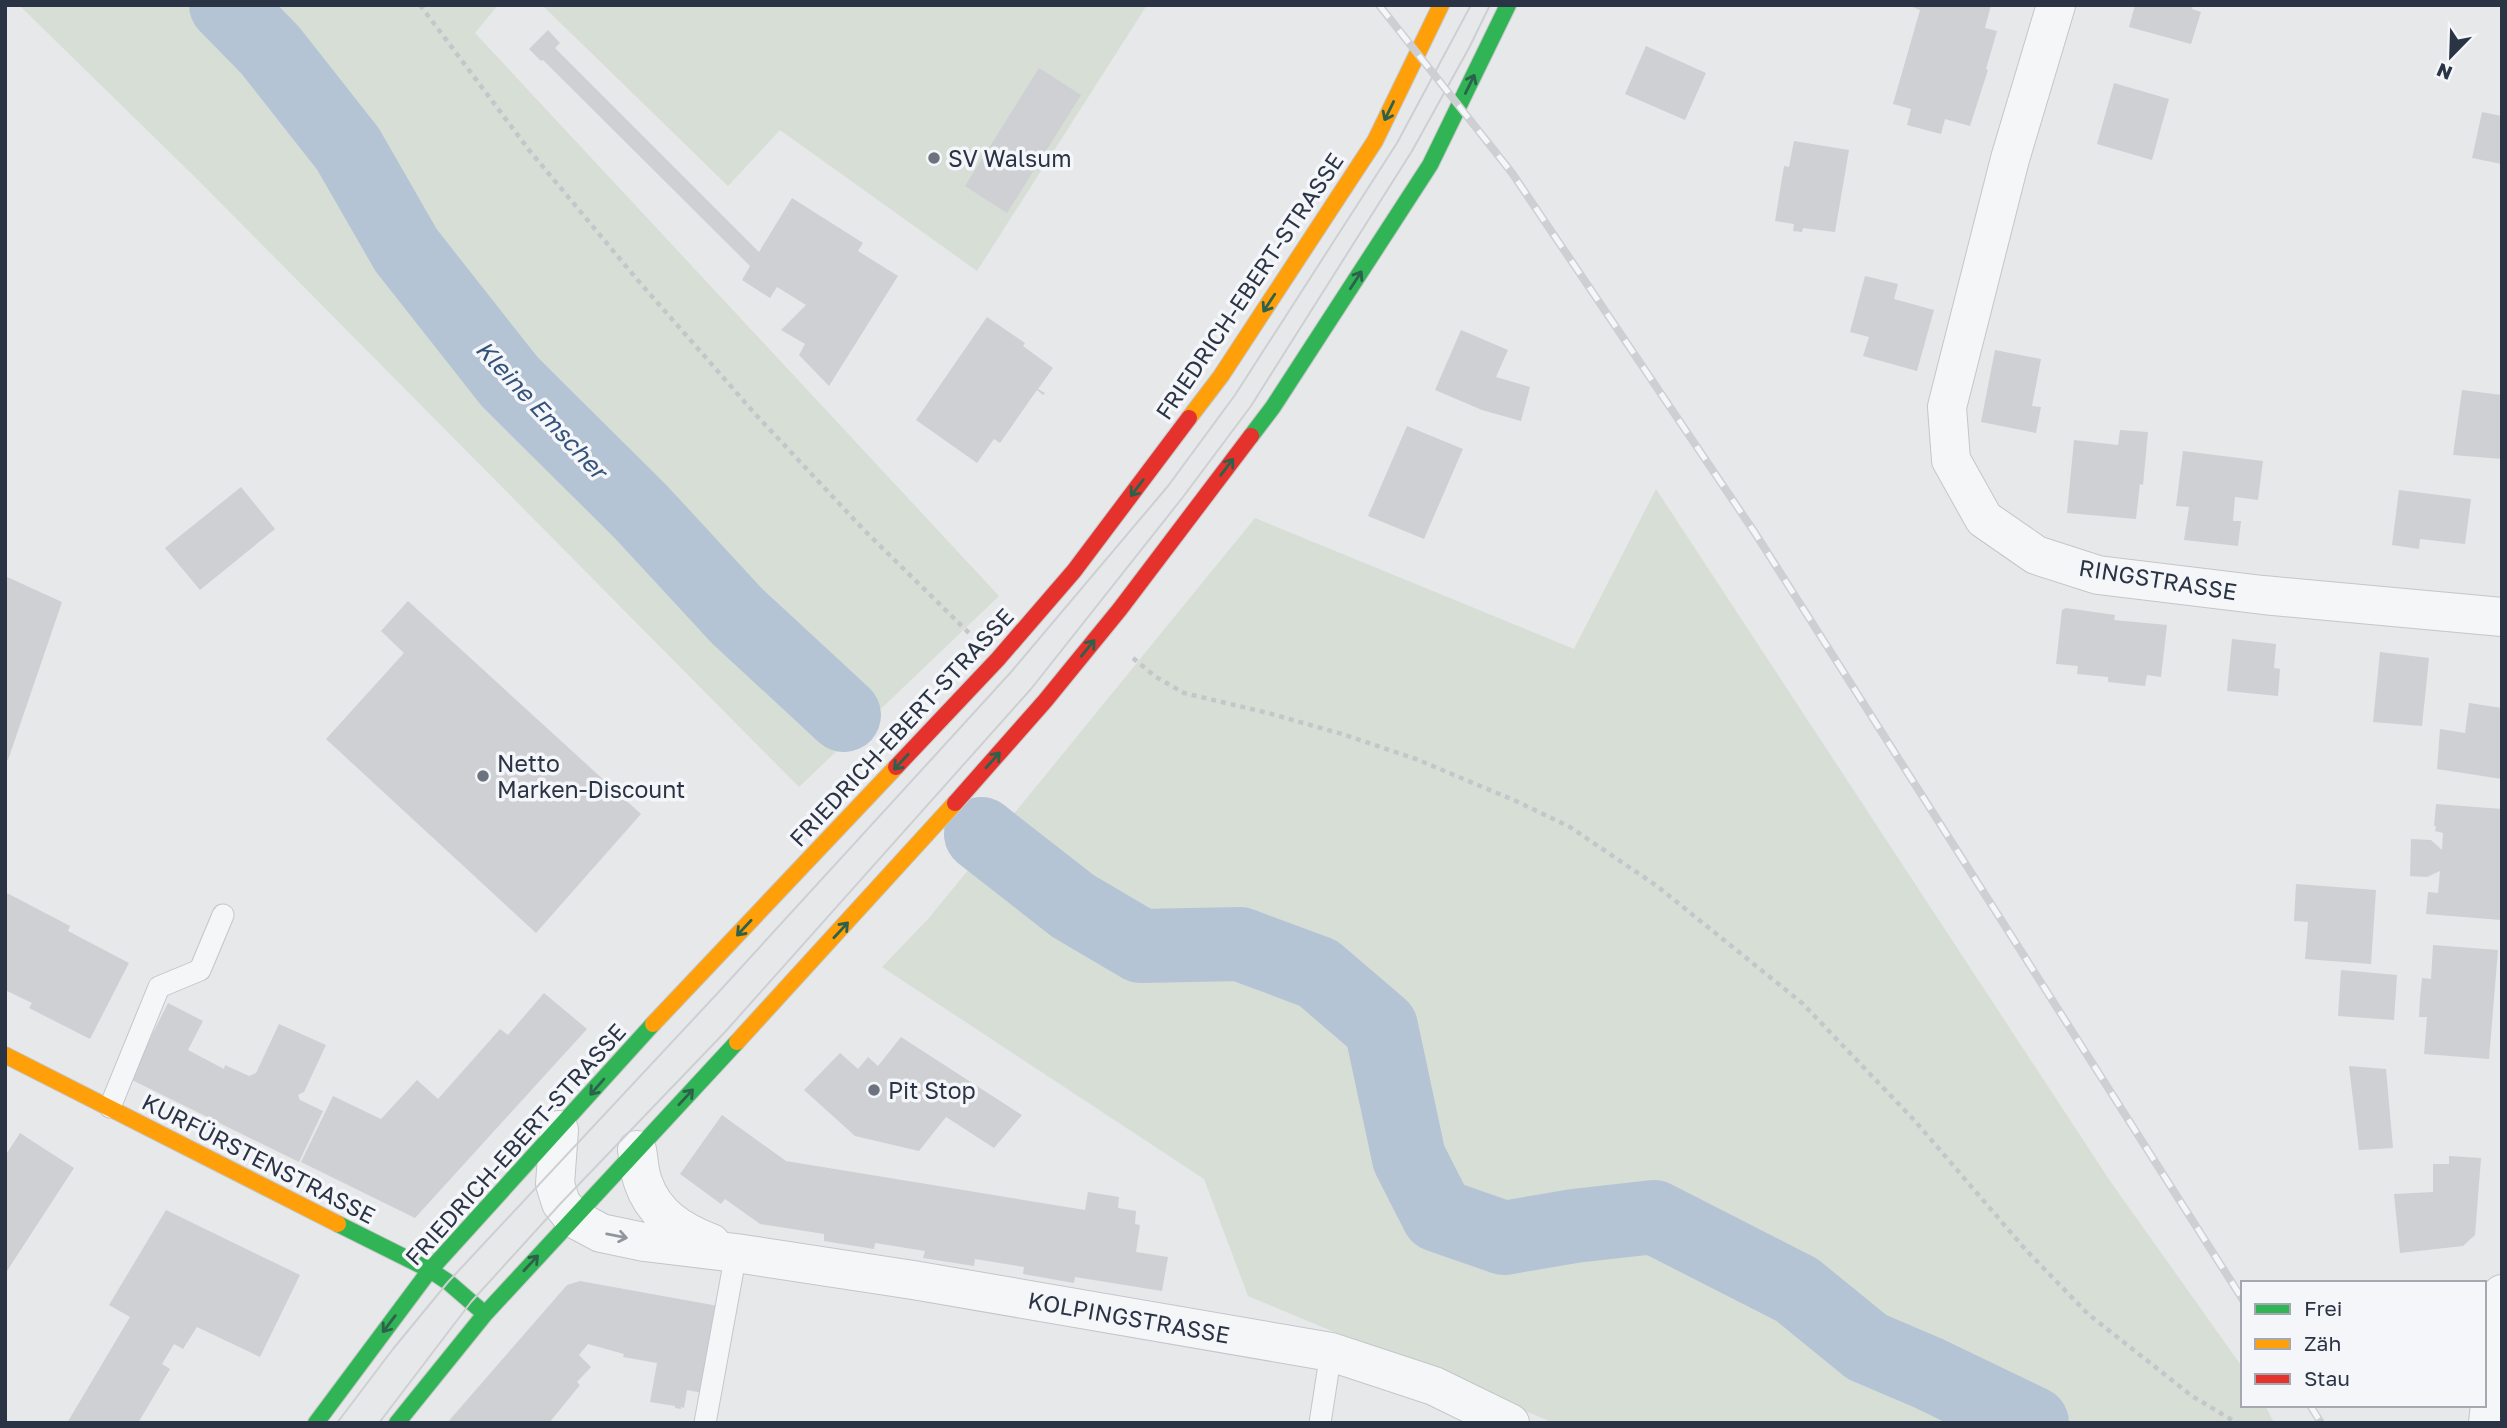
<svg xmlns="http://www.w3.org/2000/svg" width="2507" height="1428" font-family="'Golos Text',sans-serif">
	<rect width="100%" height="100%" fill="#e6e8ea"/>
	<path fill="#d6ded6" d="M19,5H498L475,33L999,596L799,787L199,181Z
		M542,5H1147L977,271L780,130L728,186Z
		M1656,489L2110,1181L2243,1368V1405H2265L2274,1423H1554L1248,1296L1204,1179L882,967L929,918L1255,518L1574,649Z"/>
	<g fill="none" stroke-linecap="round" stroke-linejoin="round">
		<path stroke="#b4c4d5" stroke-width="74" d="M226,5L270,50L348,149L406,250L510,382L640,511L737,616L844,715
			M981,834L1073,906L1141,946L1240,944L1318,973L1381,1027L1409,1158L1438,1215L1504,1238L1574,1226L1654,1217L1797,1290L1867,1347L1928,1373L2032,1423"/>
	</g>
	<path fill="#ced0d3" d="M1908,5H1991L1985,28L1997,31L1986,69L1988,70L1970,126L1945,119L1941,134L1907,125L1911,109L1893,104L1920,10Z
		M2135,5H2193L2192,9L2201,12L2191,44L2129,27Z
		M548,30L560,43L555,48L759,252L792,198L863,243L858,251L898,276L829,386L799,355L805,344L781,330L806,305L777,287L770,298L742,280L750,266L543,60L541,61L529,49Z
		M1646,46L1706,73L1685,120L1625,94Z
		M1039,68L1081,95L1007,213L965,186Z
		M2114,83L2169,99L2152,160L2097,144Z
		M2482,112L2502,116V164L2472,158Z
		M1794,141L1849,150L1835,232L1803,228L1802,232L1793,231L1794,224L1775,221L1784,166L1789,167Z
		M1865,276L1898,284L1894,299L1934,310L1917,371L1863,356L1869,337L1850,332Z
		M987,317L1025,343L1023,346L1053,368L1038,389L1045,393L1043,395L1037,390L1000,443L994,439L977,463L916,420Z
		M1461,330L1508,350L1496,377L1530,387L1521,421L1482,410L1435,390Z
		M1995,350L2041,359L2032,406L2041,407L2036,433L1981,422Z
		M2462,390L2502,395V459L2453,455Z
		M1407,426L1463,449L1424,539L1368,516Z
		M2120,430L2148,432L2143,485L2140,484L2136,519L2067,513L2074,440L2118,445Z
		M2183,451L2263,461L2258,500L2235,497L2233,521H2241L2238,546L2184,540L2189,507L2176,506Z
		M241,487L275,529L200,590L165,548Z
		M2399,490L2471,499L2465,544L2420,539L2419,549L2392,545Z
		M5,576L62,602L8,760L5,759Z
		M408,601L641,814L536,933L326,739L404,653L381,631Z
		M2066,608L2115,615L2114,620L2167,625L2161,677L2147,675L2145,686L2108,682V677L2077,674L2078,666L2056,664L2062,610Z
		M2232,639L2276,644L2274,668L2280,669L2278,696L2227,691Z
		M2380,652L2429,658L2422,726L2373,722Z
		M2469,703L2502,708V779L2437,769L2440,729L2465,733Z
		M2436,804L2502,809L2501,920L2426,914L2428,892L2438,893L2440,871L2427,877L2410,876L2411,839L2431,840L2442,850L2443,833L2435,831L2436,826H2434Z
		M2296,884L2376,890L2371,964L2305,959L2308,922L2294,921Z
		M5,892L70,926L68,931L129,963L90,1039L29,1008L32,1003L5,990Z
		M2433,945L2498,950L2489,1059L2424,1054L2427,1017H2419L2420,998L2422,978L2431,979Z
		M2341,970L2397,975L2394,1020L2338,1016Z
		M544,993L587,1029L415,1218L301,1162L333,1096L381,1119L417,1080L438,1099L500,1029L508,1035Z
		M168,1003L203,1021L188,1050L224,1069L225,1065L249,1076L256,1073L279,1024L326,1045L304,1092L298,1095L300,1100L323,1111L299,1162L130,1079Z
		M901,1037L1022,1115L994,1148L946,1117L919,1151L855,1136L804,1090L840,1053L858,1069L868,1057L878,1066Z
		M2349,1066L2386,1069L2393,1148L2359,1150Z
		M722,1115L786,1161L1085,1210L1088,1192L1119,1197L1118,1208L1136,1211L1135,1224L1140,1225L1136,1252L1168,1257L1162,1291L1075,1277L1074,1283L1023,1274L1024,1267L975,1259L974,1266L923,1258L925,1251L875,1243L874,1249L824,1241V1234L760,1224L725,1199L721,1204L680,1174Z
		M20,1133L74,1168L5,1274V1156Z
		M2449,1156L2481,1158L2475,1235L2463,1246L2400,1253L2394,1194L2433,1192V1164H2449Z
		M166,1210L300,1275L260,1357L197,1327L183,1349L174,1344L162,1364L170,1369L138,1423H67L130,1317L109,1305Z
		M580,1281L718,1306L703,1393L687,1390L684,1408L681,1407V1409L675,1408V1406L650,1402L657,1363L623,1357L624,1354L588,1344L579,1355L591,1367L577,1382L580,1385L549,1423H447L567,1285Z"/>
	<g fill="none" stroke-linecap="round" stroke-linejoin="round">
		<defs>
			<path id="lane" d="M110,1107L159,987L200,970L223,915
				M705,1423L736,1253
				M1320,1423L1331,1352"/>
			<path id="street" d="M2056,5L2010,159L1947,407L1951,460L1984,519L2036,555L2098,575L2263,595L2502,617
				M559,1130L555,1184L561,1203L573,1218L601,1233L644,1242L736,1253L913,1280L1331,1352L1434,1386L1510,1423
				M637,1150C639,1160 639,1172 643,1182C654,1215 681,1232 711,1243
				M2488,1423L2502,1294"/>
			<path id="fast" d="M1251,436L1273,407L1430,165L1508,5
				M338,1224L430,1270L448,1282L485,1314
				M316,1423L430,1270L653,1024
				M397,1423L485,1314L737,1042"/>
			<path id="slow" d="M1189,418L1221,376L1375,141L1441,5
				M653,1024L896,767
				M737,1042L955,803
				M5,1055L338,1224"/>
			<path id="jam" d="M896,767L998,659L1074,571L1189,418
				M955,803L1045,701L1120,609L1251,436"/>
		</defs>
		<use href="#lane" stroke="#c4c6c8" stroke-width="23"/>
		<use href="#street" stroke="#c4c6c8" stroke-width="40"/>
		<use href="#fast" stroke="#c4c6c8" stroke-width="18"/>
		<use href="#slow" stroke="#c4c6c8" stroke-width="18"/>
		<use href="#jam" stroke="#c4c6c8" stroke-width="18"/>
		<path stroke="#c5c6ca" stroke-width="4.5" stroke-dasharray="5 5" stroke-linecap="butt" d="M420,5L529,150L635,277L757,416L864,530L970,634
			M1133,658L1156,677L1184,693L1268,713L1342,734L1416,759L1516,801L1570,827L1657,886L1802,1003L1915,1121L2025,1249L2088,1314L2192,1396L2237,1423"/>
		<use href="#lane" stroke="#f5f6f7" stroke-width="21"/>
		<use href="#street" stroke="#f5f6f7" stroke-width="38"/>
		<use href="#fast" stroke="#30b455" stroke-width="16"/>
		<use href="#slow" stroke="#ff9f0a" stroke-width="16"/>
		<use href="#jam" stroke="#e5322d" stroke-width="16"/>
		<path stroke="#cecfd2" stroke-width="2" d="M337,1423L393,1349L448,1282L715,996L939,751L1011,672L1168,486L1235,395L1397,143L1471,5
			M379,1423L471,1302L561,1203L725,1032L1031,689L1183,497L1251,406L1412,151L1469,48L1490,5"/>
		<defs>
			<path id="rail" d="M1379,5L1512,173L1755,533L2243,1300
				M2310,1405L2321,1423"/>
		</defs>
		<use href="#rail" stroke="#cecfd2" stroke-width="8"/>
		<use href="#rail" stroke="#f4f6f9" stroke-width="5" stroke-dasharray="16" stroke-linecap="butt"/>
	</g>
	<defs><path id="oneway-shaft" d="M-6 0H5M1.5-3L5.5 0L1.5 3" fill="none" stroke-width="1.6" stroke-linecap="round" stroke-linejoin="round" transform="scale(1.75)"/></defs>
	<g stroke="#2d614b">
		<use href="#oneway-shaft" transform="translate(1470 84) rotate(-64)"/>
		<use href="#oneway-shaft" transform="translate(1389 111) rotate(116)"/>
		<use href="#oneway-shaft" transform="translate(1356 280) rotate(-57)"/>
		<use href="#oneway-shaft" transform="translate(1269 303) rotate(123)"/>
		<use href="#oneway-shaft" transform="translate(1227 467) rotate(-53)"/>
		<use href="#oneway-shaft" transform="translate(1137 488) rotate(127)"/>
		<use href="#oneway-shaft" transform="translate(1088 648) rotate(-51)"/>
		<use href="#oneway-shaft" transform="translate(993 760) rotate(-48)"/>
		<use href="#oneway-shaft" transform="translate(901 762) rotate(133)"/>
		<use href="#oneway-shaft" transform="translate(744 928) rotate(133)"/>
		<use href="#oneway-shaft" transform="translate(841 930) rotate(-47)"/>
		<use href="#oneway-shaft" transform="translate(597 1087) rotate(131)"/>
		<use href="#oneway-shaft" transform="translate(686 1097) rotate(-47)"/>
		<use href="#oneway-shaft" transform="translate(531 1263) rotate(-47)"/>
		<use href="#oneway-shaft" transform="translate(389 1324) rotate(127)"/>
	</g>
	<use stroke="#90959e" href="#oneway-shaft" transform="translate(617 1236) rotate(11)"/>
	<g fill="#6c737f" stroke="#f4f6f9" stroke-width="2.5">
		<circle cx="934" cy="158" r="7"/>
		<circle cx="483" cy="776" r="7"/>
		<circle cx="874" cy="1090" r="7"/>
	</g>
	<g text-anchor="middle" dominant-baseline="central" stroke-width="7" stroke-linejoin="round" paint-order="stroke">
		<g font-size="23" fill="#2b3445" stroke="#f4f6f9" text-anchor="start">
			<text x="948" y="158">SV Walsum</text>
			<text x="497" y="763">Netto<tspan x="497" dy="26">Marken-Discount</tspan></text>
			<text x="888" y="1090">Pit Stop</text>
		</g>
		<g font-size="23" fill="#2b3445" stroke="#f4f6f9">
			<text transform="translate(1249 286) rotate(-56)">FRIEDRICH-EBERT-STRASSE</text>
			<text transform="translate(2158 579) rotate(9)">RINGSTRASSE</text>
			<text transform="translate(901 727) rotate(-47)">FRIEDRICH-EBERT-STRASSE</text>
			<text transform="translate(515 1144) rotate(-48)">FRIEDRICH-EBERT-STRASSE</text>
			<text transform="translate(259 1158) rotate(27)">KURFÜRSTENSTRASSE</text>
			<text transform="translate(1129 1317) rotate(10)">KOLPINGSTRASSE</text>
		</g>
		<g font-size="24" font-style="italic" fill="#34527a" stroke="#f4f6f9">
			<text transform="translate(542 409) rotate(47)">Kleine Emscher</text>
		</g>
	</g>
	<rect width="2507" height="1428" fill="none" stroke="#2b3445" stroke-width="14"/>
	<rect x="2241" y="1281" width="245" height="126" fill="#f4f6f9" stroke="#a4a8b1" stroke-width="2"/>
	<rect x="2255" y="1304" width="35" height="10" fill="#30b455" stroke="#a4a8b1" stroke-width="2"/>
	<text x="2304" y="1316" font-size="21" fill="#2b3445">Frei</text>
	<rect x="2255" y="1339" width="35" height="10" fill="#ff9f0a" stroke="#a4a8b1" stroke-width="2"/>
	<text x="2304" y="1351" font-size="21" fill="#2b3445">Zäh</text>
	<rect x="2255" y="1374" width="35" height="10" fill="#e5322d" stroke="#a4a8b1" stroke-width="2"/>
	<text x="2304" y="1386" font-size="21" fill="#2b3445">Stau</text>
	<g transform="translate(2451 56) rotate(203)" stroke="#f4f6f9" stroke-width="5" paint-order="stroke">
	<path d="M0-5L12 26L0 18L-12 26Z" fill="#2b3445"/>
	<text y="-10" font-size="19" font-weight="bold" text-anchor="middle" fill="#2b3445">N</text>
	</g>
</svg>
